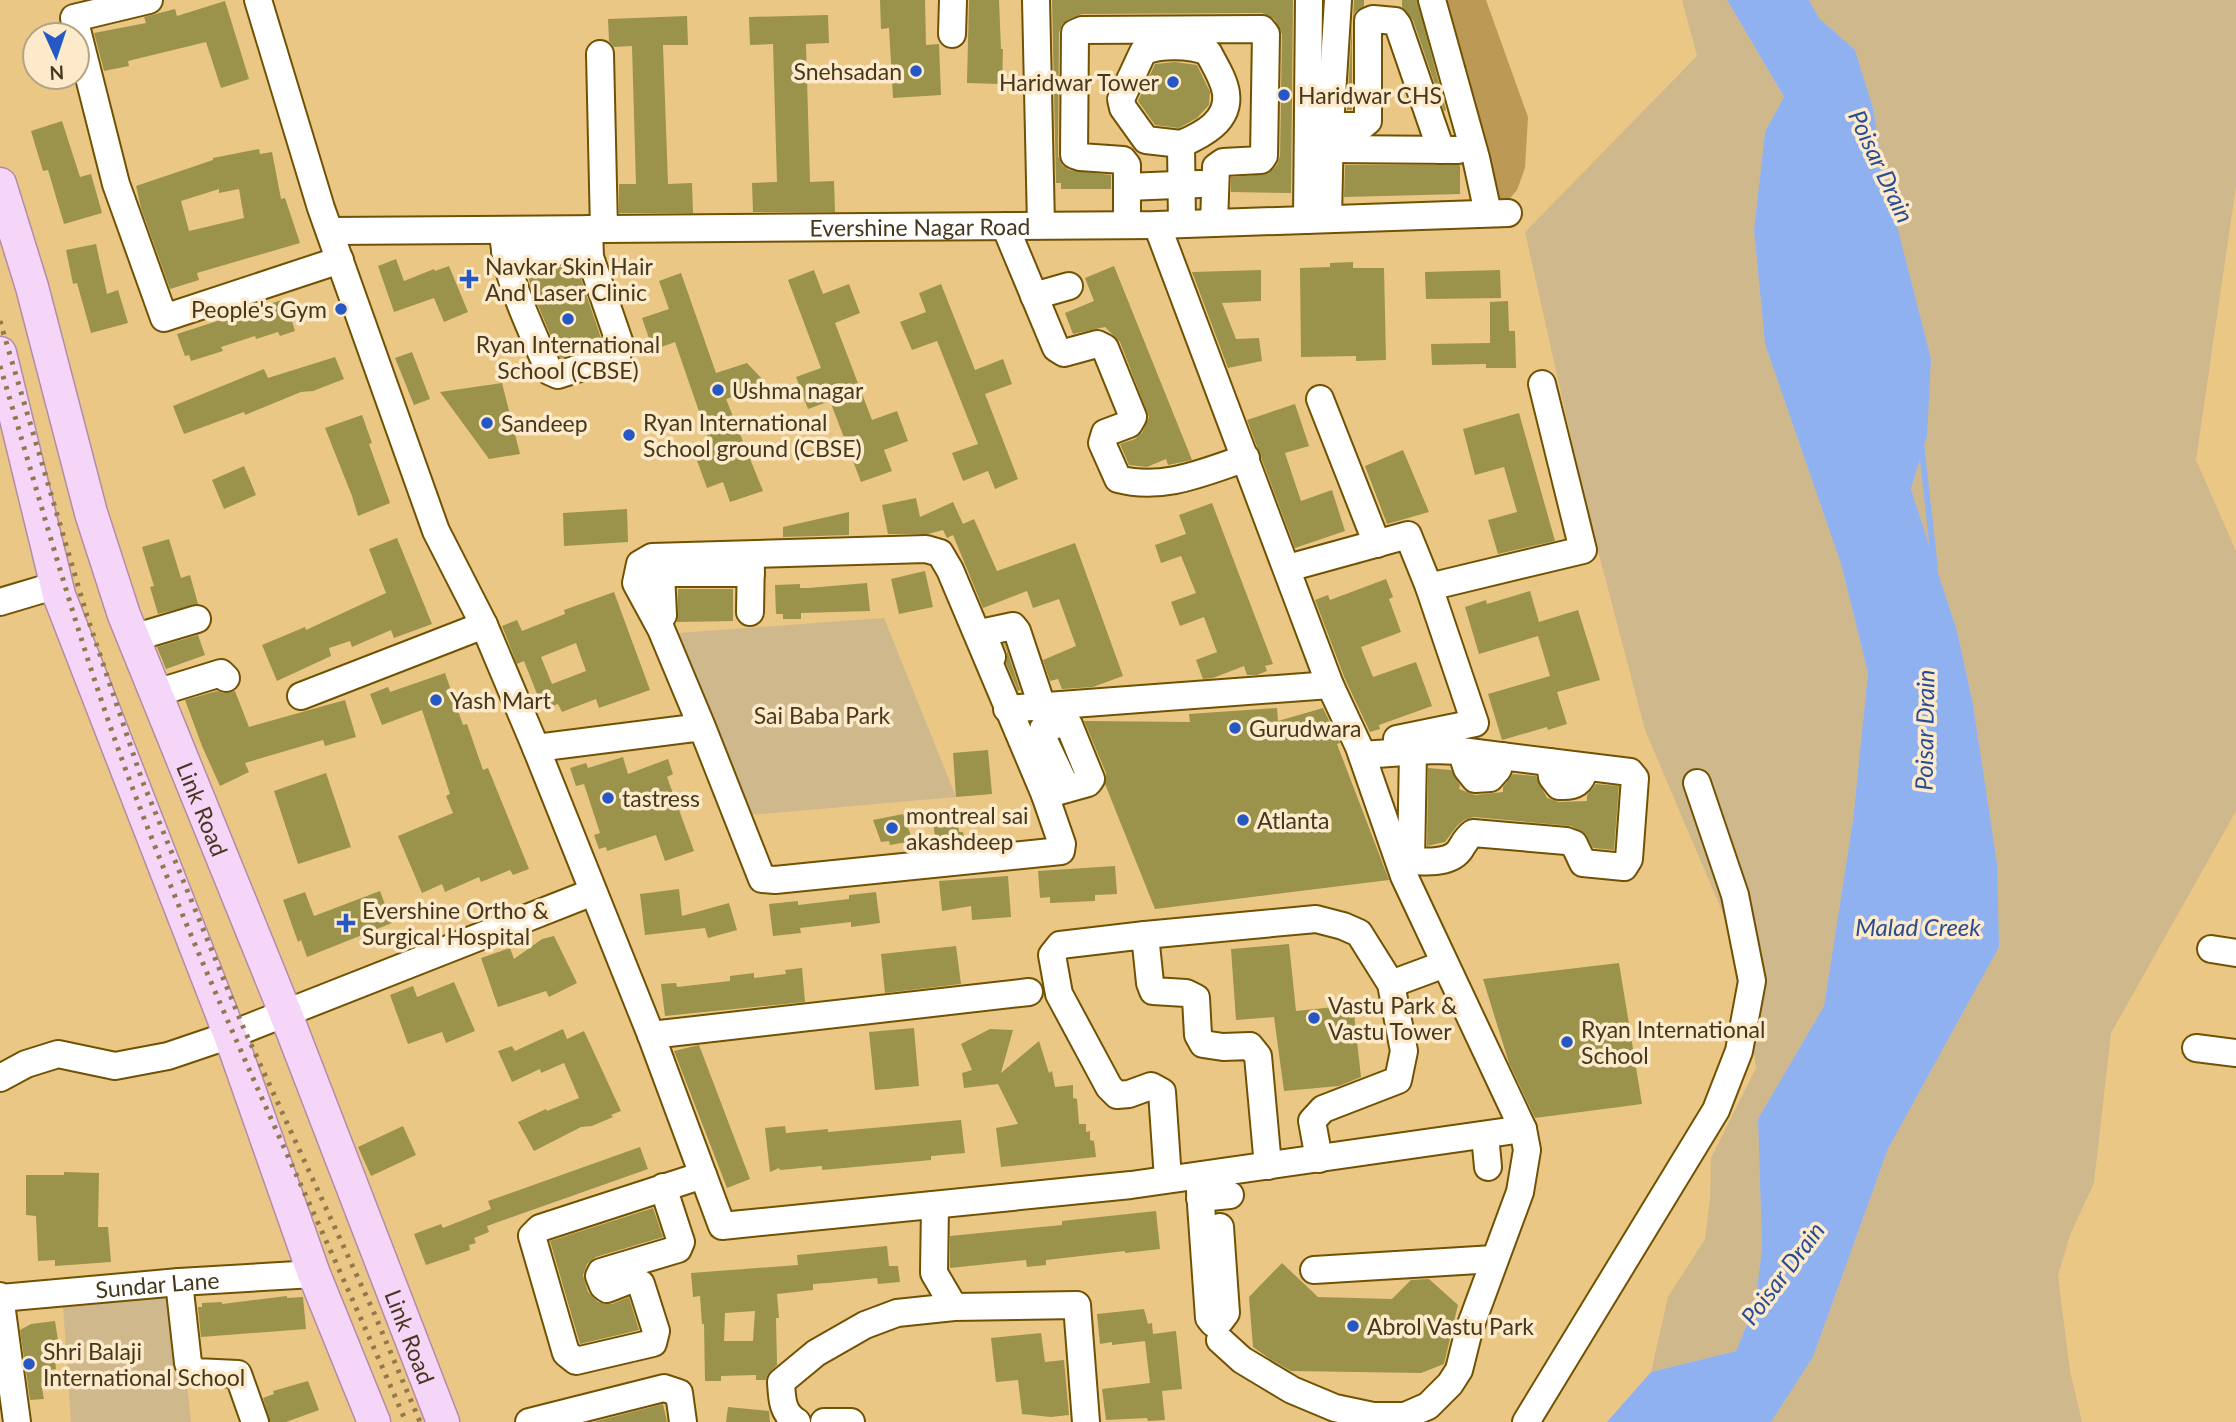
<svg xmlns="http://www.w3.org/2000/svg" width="2236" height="1422" font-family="Lato,sans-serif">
	<rect width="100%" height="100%" fill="#eac784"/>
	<path fill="#d0b88d" d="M1682,0H1727L1784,98L1765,132L1754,230L1765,344L1841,564L1868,673L1853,820L1824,1006L1758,1119L1762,1248L1755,1305L1736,1351L1651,1372L1668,1297L1705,1239L1710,1199L1711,1158L1756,1068L1742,958L1645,730L1587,509L1525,232L1697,56Z
		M1809,0H2236V186L2196,460L2236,551V811L2111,1033L2094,1183L2070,1235L2058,1276L2070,1371L2082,1422H1771L1813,1357L1888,1149L1999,947L1972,699L1957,631L1911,489L1927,435L1873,108L1855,50L1819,18Z
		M884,618L956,797L750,815L678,633Z
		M171,1283L185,1364L191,1422H71L62,1292Z"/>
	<path fill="#bc9954" d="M1438,0H1486L1528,117L1525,168L1517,190L1506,203L1494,204Z"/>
	<path fill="#90b1f0" d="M1727,0H1809L1819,18L1855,50L1873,108L1884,175L1931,359L1927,436L1911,489L1957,631L1972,699L1997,863L1999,947L1888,1149L1813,1357L1771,1422H1607L1651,1372L1736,1351L1755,1305L1762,1248L1758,1119L1824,1006L1853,820L1868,673L1841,564L1765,344L1754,230L1765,132L1784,97Z"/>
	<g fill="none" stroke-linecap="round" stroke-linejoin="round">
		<path stroke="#90b1f0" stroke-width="6" d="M1921,443L1935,568"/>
	</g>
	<path fill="#9b934b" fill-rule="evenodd" d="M880,0H925L926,45L939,44L941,95L893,98L889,28L881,29Z
		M969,0H999L1001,49H1003L1002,84L967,83Z
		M1052,0H1293L1291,193L1231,192V177L1268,174L1277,165L1280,156L1282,34L1274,19L1262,13L1082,14L1069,19L1062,24L1059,33L1058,156L1062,165L1069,170L1111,175V189H1061V183H1056Z
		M1354,0H1364V6L1355,12L1353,20Z
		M1402,0H1417L1446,110L1444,111L1413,20L1402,7Z
		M225,1L249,79L221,88L206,42L128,61L129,66L104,71L94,33L146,23L144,17L175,9L177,16Z
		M828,15L829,43L806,44L810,182L834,181L835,212H753L752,183L777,182L773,44L750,45L749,17Z
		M687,16L688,45H663L668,184L692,183L693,213H619V184H636L632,46L614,47L609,41L608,19Z
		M1352,24V110H1347Z
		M1175,62L1197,65L1210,92L1209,105L1197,118L1179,128L1155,125L1138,101L1155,64Z
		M62,121L80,177L91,174L102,213L64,224L48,170L43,171L31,131Z
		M259,149L260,154L272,152L281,199L285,198L300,243L197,273L199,280L170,289L141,208L136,186L213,160V158ZM219,189V193L239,189L244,218L189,231L181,201Z
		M1345,165H1460V194L1344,197Z
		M96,244L107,294L118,290L128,323L91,333L77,283L73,284L66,250Z
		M396,259L404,281L434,269L435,271L449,266L468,312L444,322L434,298L394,312L378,266Z
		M1353,262V268H1384L1386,360L1356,361V356L1301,357L1300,268L1330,267V263Z
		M1114,266L1192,460L1168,465L1166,459L1147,467L1129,465L1120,444L1135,439L1142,433L1149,417L1120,342L1105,327L1073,334L1065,313L1094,301L1085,278Z
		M525,267H577L603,344L560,358L534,296Z
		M814,270L823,294L849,284L860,313L835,323L872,420L897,411L908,441L884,450L892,471L861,482L830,401L808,409L796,377L821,368L788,280Z
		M1261,270V301L1222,303L1236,339L1259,338L1262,361L1228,368L1192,272Z
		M1500,270L1501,298L1426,299L1425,272Z
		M681,273L716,373L747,363L764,381L755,385L756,389L726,399L763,491L730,502L723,482L707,488L695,455L712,449L675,342L653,350L642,318L669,309L659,281Z
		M941,284L975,370L1003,359L1012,384L985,394L1018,479L995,489L988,471L963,481L952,453L978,444L937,341L912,350L900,322L926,312L919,293Z
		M285,299L295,331L280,336L278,332L256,339L255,336L221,347L223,351L191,361L189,355L185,356L177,334Z
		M1508,301L1509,331H1515L1516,368H1486V364L1432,365L1431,344L1490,343V302Z
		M412,352L430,399L414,405L395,358Z
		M335,357L344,379L313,391L301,392L245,415L244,412L184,434L173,406L264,369L268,378Z
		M502,383L520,454L489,459L440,392Z
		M1295,404L1309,446L1285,453L1301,501L1332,490L1345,531L1295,548L1247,420Z
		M1519,413L1555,541L1498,554L1488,520L1517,512L1504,467L1475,475L1463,429Z
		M362,415L372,443L369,444L390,503L358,516L352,496L325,428Z
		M1403,450L1429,512L1387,524L1365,466Z
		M244,466L256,495L224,509L212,480Z
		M916,498L920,517L953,502L963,524L974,519L997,571L1075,543L1123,676L1093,687L1062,689L1058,679L1050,681L1043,660L1076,646L1059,599L1033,608L1027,591L983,608L953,535L947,538L943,530L928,534H888L882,505Z
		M1212,503L1273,664L1265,666L1267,671L1257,675H1247L1244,666L1213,678L1203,679L1196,660L1217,652L1204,617L1180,626L1171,602L1196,593L1181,556L1161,563L1155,545L1186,534L1179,515Z
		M627,509L628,542L564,546L563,513Z
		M849,512V535L783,537V527Z
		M397,538L432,624L394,638L391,630L352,647L350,641L329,648L331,656L277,681L262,645L305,627L306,630L386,593L369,549Z
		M169,539L181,578L190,575L198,604L158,614L150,587L154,586L142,547Z
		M925,571L933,607L899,614L891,579Z
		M1386,579L1393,597L1389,599L1401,632L1361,647L1373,677L1416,662L1432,706L1379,725L1380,729L1370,732L1345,679L1315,600L1328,595L1330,600Z
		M867,583L870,611L801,613V619H783V614H776L775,585L800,584V588H808Z
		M678,589H733V621L677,622Z
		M1530,591L1539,622L1578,610L1600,680L1557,692L1567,724L1548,730L1547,727L1502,740L1488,694L1550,676L1538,636L1479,654L1465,607L1486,600L1487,604Z
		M614,592L650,690L599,708L596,699L562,712L558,704L543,709L524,661L517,664L502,626L517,620L522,631L565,614L564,610ZM576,643L586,671L552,684L541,657Z
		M198,635L205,655L166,669L157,647Z
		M1004,644H1005L1020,690L1018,691L1006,663L1007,652Z
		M445,673L463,725L467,724L483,770L488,768L529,869L513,875L510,870L481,882L479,877L445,892L442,884L422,893L398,836L453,813L446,796L450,794L422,710L382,725L370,694L388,687L390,692Z
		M217,691L223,693L235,691L249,727L345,700L356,737L325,746L323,740L245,763L249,772L220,786L202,746L185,700Z
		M1277,708L1278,721L1323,708L1340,743L1337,744L1389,880L1155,909L1105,784L1106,773L1084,721L1190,722L1189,714Z
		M988,750L992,794L956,797L953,753Z
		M623,757L628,774L668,759L673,774L667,777L694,851L665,861L656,835L607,851L606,847L599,849L594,835L600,833L584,784L576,786L570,768L586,763L588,768Z
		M1428,768L1451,770L1460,785L1459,789L1475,795L1503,792V787L1513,774L1536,776L1547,798L1559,802L1587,801V795L1596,784L1619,786L1614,850L1593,848L1586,835L1571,826L1474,817L1464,820L1457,826L1445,842L1427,846Z
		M326,773L351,847L298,864L274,791Z
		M903,814L913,841L890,845L889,841L881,842L873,820Z
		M957,816L959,832H963L965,845L936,848L933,819Z
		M1115,866L1117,894L1095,895V901L1050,903V897L1040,898L1038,871Z
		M1008,876L1011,917L972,920L971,906L942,911L939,881Z
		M679,889L682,916L729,903L737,930L708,938L705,928L645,935L640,894Z
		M380,891L392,923L307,957L301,940L298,942L283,900L305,892L314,916Z
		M876,892L880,923L851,927V922L800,928L801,933L773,936L769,904L798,901V905L849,899V895Z
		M554,936L577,983L549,997L546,991L498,1007L481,958L510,948L514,959L542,939Z
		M1289,944L1296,1011L1353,1005L1361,1077L1339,1086L1284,1091L1274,1017L1236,1020L1231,949Z
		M956,946L961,984L885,993L881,954Z
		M1619,963L1642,1104L1535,1118L1509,1063L1483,979Z
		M802,968L805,1002L665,1016L661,984L676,983L677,987L730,981V976L754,973V978L786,974L785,970Z
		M454,982L475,1031L446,1043L442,1032L408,1044L390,995L413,986L417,997Z
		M914,1028L919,1086L875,1090L869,1032Z
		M563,1029L567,1039L584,1031L621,1111L611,1115L613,1117L592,1126L581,1127L534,1151L518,1122L546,1109L547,1111L579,1098L564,1063L541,1073L540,1069L512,1082L498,1051L512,1046L515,1051Z
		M990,1029L1013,1030L1001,1073L1039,1041L1049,1073L1052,1071L1055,1087L1073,1085V1098L1077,1099L1079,1124H1086V1132L1090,1131V1140L1094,1141L1096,1157L1001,1167L996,1128L1018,1124L998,1084L964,1088L962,1073L972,1070L961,1044Z
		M699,1045L750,1179L727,1188L674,1051Z
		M961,1120L965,1153L931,1156V1160L822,1170V1166L780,1170L779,1168L770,1172L765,1128L785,1126L786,1133L828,1129V1132Z
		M403,1126L416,1155L371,1176L358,1147Z
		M640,1147L648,1169L487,1226L489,1232L474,1238L476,1243L469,1245L470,1250L426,1265L414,1234L441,1224L443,1228L491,1209L488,1201Z
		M64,1172L99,1173L98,1227H108L111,1262L55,1266V1260L38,1261L36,1216L26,1215V1175H64Z
		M653,1208L663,1237L596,1257L587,1264L583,1275L588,1292L598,1302L612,1304L629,1297L639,1330L580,1344L550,1241Z
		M1156,1211L1160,1249L1125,1253V1251L1046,1260V1265L1027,1267L1026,1260L950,1268V1236L1062,1225V1221Z
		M887,1246L889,1266H898L900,1282L878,1284L877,1278L828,1283L813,1284V1290L777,1294L779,1318H776L777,1365L767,1375L766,1380H756V1375L721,1376V1381H705L704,1324H702L700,1296L693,1297L691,1273L798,1265L797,1255ZM755,1311L753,1341H724L725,1313Z
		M1282,1263L1318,1297L1392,1299L1411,1280L1429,1279L1458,1305L1444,1364L1421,1373L1291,1371L1270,1359L1253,1347L1249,1297Z
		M287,1296V1298L303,1297L306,1329L201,1337L198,1307H202V1303L222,1302V1304Z
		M1144,1309L1148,1324L1152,1323L1153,1334L1176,1331L1182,1389L1162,1391L1165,1420L1148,1421L1147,1418L1106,1420L1102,1389L1150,1383L1145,1341L1112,1345V1342L1100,1344L1097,1314Z
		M55,1321L58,1340L53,1341L56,1369L50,1370L51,1381L41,1383L44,1399L30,1400L20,1330L31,1324Z
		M1041,1333L1045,1362L1064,1360L1069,1415L1051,1417L1022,1414L1018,1380L996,1382L991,1338Z
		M308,1381L319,1410L286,1422H270L263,1398L274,1394L273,1391Z
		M663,1404L667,1422H593Z
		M728,1407L769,1411L770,1422H726Z"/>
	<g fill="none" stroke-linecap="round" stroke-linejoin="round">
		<defs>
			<g id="minor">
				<path d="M149,0L74,18L116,184L164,318L340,260"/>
				<path d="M258,0L321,208L436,531L484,625L536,748L651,1035L722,1226L1131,1185L1523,1129L1404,876L1359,747L1330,685L1157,225"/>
				<path d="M1036,0L1041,225"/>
				<path d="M1432,0L1476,158L1488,213"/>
				<path d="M952,34L953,0"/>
				<path d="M600,54L604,229"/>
				<path d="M1330,126H1362L1368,121V21L1373,19L1395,21L1398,25L1441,150"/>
				<path d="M1181,144L1146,140L1123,108L1121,99L1143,52C1159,44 1191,45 1208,52C1214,64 1224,79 1226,93C1230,121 1202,135 1181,144L1182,224"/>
				<path d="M1330,149L1458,150"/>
				<path d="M1127,187L1200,184"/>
				<path d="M1328,219L1330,126L1338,0"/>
				<path d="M1307,220L1309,0"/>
				<path d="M1127,225V165L1123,160L1080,157L1074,155L1075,33L1082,30L1262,29L1266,34L1264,156L1261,160L1223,162L1216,167L1214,223"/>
				<path d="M1005,226L1056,348L1064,353L1097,344L1105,348L1133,417L1129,424L1105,433L1102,443L1118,479C1163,491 1204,472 1246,458"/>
				<path d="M503,230C505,280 530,325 549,371L558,375L617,356L620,344L590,257L589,229"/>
				<path id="s1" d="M330,231L1157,225L1508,213"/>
				<path d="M505,251H589"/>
				<path d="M1034,296L1069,286"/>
				<path d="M1320,399L1377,544"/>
				<path d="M1288,568L1408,535L1429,587L1475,723L1397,739"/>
				<path d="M1429,587L1583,550L1542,384"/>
				<path d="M0,602L57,585"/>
				<path d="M750,612L751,556"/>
				<path d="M663,615L661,573H751"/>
				<path d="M133,638L197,619"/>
				<path d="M992,657L983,634L985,632L1013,626L1017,631L1042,706"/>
				<path d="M156,693L221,673L226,678"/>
				<path d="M301,696L484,625"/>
				<path d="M1007,709L1330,685"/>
				<path d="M536,748L702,727L661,629L636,583L640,564L652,557L926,549L940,553L950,570L1045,795L1062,844L1061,851L775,880L762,879L702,727"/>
				<path d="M1461,751L1467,769L1475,779L1490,778L1498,769L1502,756"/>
				<path d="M1362,755L1433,750L1461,751L1630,772L1635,778L1629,859L1624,867L1583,863L1574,844L1566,841L1473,833C1465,839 1464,844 1459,851C1447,866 1416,861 1399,860"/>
				<path d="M1550,762L1552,777L1559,786C1575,787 1582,783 1585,767"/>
				<path d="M1045,795L1088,783L1091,779L1069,725L1065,722L1043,729L1042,736L1067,789"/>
				<path d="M1411,861L1413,752"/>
				<path d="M1145,935L1316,919L1343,926L1359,933L1391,984L1404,1051L1398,1080L1323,1109L1312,1121L1319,1159"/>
				<path d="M2211,949L2236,953"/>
				<path d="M1391,984L1445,964"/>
				<path d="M651,1035L1029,992"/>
				<path d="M2196,1048L2236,1053"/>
				<path d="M0,1078L26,1064L58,1054L115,1066L168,1056L230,1035L593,892"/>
				<path d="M1485,1135L1488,1167"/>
				<path d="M1199,1176L1209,1318L1213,1323L1220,1321L1226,1313L1220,1227"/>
				<path d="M1168,1179L1162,1092L1151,1086L1129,1094L1117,1095L1109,1087L1059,994L1052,955L1060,945L1145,935L1150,983L1153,991L1186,993L1196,998L1198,1035L1203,1044L1223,1047L1250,1046L1258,1056L1268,1166"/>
				<path d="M663,1187L681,1242L678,1249L601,1272L599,1276L603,1286L607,1289L630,1280L641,1284L656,1331L653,1343L576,1361L566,1353L532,1236L540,1228L703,1175"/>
				<path d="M1200,1198L1230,1195"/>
				<path d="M935,1206L934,1273L954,1307"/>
				<path d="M1314,1270L1494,1259"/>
				<path d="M179,1282L188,1363L195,1372L238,1374L255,1422"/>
				<path d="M0,1296L17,1422"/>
				<path id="s2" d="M0,1298L179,1282L314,1274"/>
				<path d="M1220,1340L1242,1360L1292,1390L1335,1408L1373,1416H1405L1428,1406L1450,1384L1459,1370L1469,1330L1520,1192L1527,1150L1523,1129"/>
				<path d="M529,1422L664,1388L679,1393L683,1422"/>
				<path d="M797,1422C782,1413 782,1399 781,1382L816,1353L865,1325L897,1313L954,1307L1077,1305L1086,1422"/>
				<path d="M824,1422H851"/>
				<path d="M1526,1422L1716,1110L1739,1051L1752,981L1735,895L1697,783"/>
			</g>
			<g id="major">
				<path id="s3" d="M0,184L32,287L91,513L124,615L285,1012L443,1422"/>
				<path d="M0,353L59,595L230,1035L314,1274L374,1422"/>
			</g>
		</defs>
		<use href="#minor" stroke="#715203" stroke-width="30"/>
		<use href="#major" stroke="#b48ca9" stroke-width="35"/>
		<use href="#minor" stroke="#fff" stroke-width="26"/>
		<use href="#major" stroke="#f5d6f9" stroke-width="32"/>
		<path stroke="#91794c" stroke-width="5" stroke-dasharray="3.5 7" stroke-linecap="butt" d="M0,321L87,616L142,780L244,1029L374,1313L420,1422
			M0,366C42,506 80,648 131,784C212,1001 315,1209 406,1422"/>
	</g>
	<g fill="#2558c5" stroke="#fceaca" stroke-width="2.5">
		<circle cx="916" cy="71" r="7"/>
		<circle cx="1173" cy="82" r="7"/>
		<circle cx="1284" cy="95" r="7"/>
		<path d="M465.5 268.5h7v7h7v7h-7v7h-7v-7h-7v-7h7z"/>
		<circle cx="341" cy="309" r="7"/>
		<circle cx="568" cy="319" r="7"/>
		<circle cx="718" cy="390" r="7"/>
		<circle cx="487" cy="423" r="7"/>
		<circle cx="629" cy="435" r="7"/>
		<circle cx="436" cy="700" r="7"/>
		<circle cx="1235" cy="728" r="7"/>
		<circle cx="608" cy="798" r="7"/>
		<circle cx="1243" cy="820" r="7"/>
		<circle cx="892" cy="828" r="7"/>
		<path d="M342.5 912.5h7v7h7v7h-7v7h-7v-7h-7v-7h7z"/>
		<circle cx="1314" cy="1018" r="7"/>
		<circle cx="1567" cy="1042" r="7"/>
		<circle cx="1353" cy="1326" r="7"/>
		<circle cx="29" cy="1364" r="7"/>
	</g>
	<g text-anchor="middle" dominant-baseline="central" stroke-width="7" stroke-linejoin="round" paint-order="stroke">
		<g font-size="23" fill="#47381d" stroke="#fceaca" text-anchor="start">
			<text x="902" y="71" text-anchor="end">Snehsadan</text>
			<text x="1159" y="82" text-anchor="end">Haridwar Tower</text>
			<text x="1298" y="95">Haridwar CHS</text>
			<text x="485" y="266">Navkar Skin Hair<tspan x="485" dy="26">And Laser Clinic</tspan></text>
			<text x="327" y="309" text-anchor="end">People's Gym</text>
			<text x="568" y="344" text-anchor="middle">Ryan International<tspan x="568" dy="26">School (CBSE)</tspan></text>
			<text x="732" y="390">Ushma nagar</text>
			<text x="643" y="422">Ryan International<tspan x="643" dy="26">School ground (CBSE)</tspan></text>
			<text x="501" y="423">Sandeep</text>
			<text x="450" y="700">Yash Mart</text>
			<text x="1249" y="728">Gurudwara</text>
			<text x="622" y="798">tastress</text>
			<text x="906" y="815">montreal sai<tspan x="906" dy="26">akashdeep</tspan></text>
			<text x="1257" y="820">Atlanta</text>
			<text x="362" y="910">Evershine Ortho &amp;<tspan x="362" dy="26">Surgical Hospital</tspan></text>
			<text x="1328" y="1005">Vastu Park &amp;<tspan x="1328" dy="26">Vastu Tower</tspan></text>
			<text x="1581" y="1029">Ryan International<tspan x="1581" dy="26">School</tspan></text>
			<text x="1367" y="1326">Abrol Vastu Park</text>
			<text x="43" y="1351">Shri Balaji<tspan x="43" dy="26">International School</tspan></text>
		</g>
		<g font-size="23" fill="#47381d" stroke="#fceaca">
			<text stroke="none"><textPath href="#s1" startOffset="590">Evershine Nagar Road</textPath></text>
			<text stroke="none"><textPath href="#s3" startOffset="658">Link Road</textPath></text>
			<text stroke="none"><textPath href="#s2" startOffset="158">Sundar Lane</textPath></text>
			<text stroke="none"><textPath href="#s3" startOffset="1225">Link Road</textPath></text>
		</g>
		<g font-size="23" fill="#4a3a1b" stroke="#fceaca">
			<text x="822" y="715">Sai Baba Park</text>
		</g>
		<g font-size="24" font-style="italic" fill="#284c95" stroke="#fceaca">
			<text transform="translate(1882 166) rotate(65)">Poisar Drain</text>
			<text transform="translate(1924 730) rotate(-89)">Poisar Drain</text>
			<text x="1918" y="926">Malad Creek</text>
			<text transform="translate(1782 1273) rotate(-53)">Poisar Drain</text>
		</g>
	</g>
	<g transform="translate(56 56) rotate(177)"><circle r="33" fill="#fceaca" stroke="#b4a385" stroke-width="2"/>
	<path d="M0-5L12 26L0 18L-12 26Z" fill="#2558c5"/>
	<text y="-10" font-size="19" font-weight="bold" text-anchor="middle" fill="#47381d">N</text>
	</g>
</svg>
